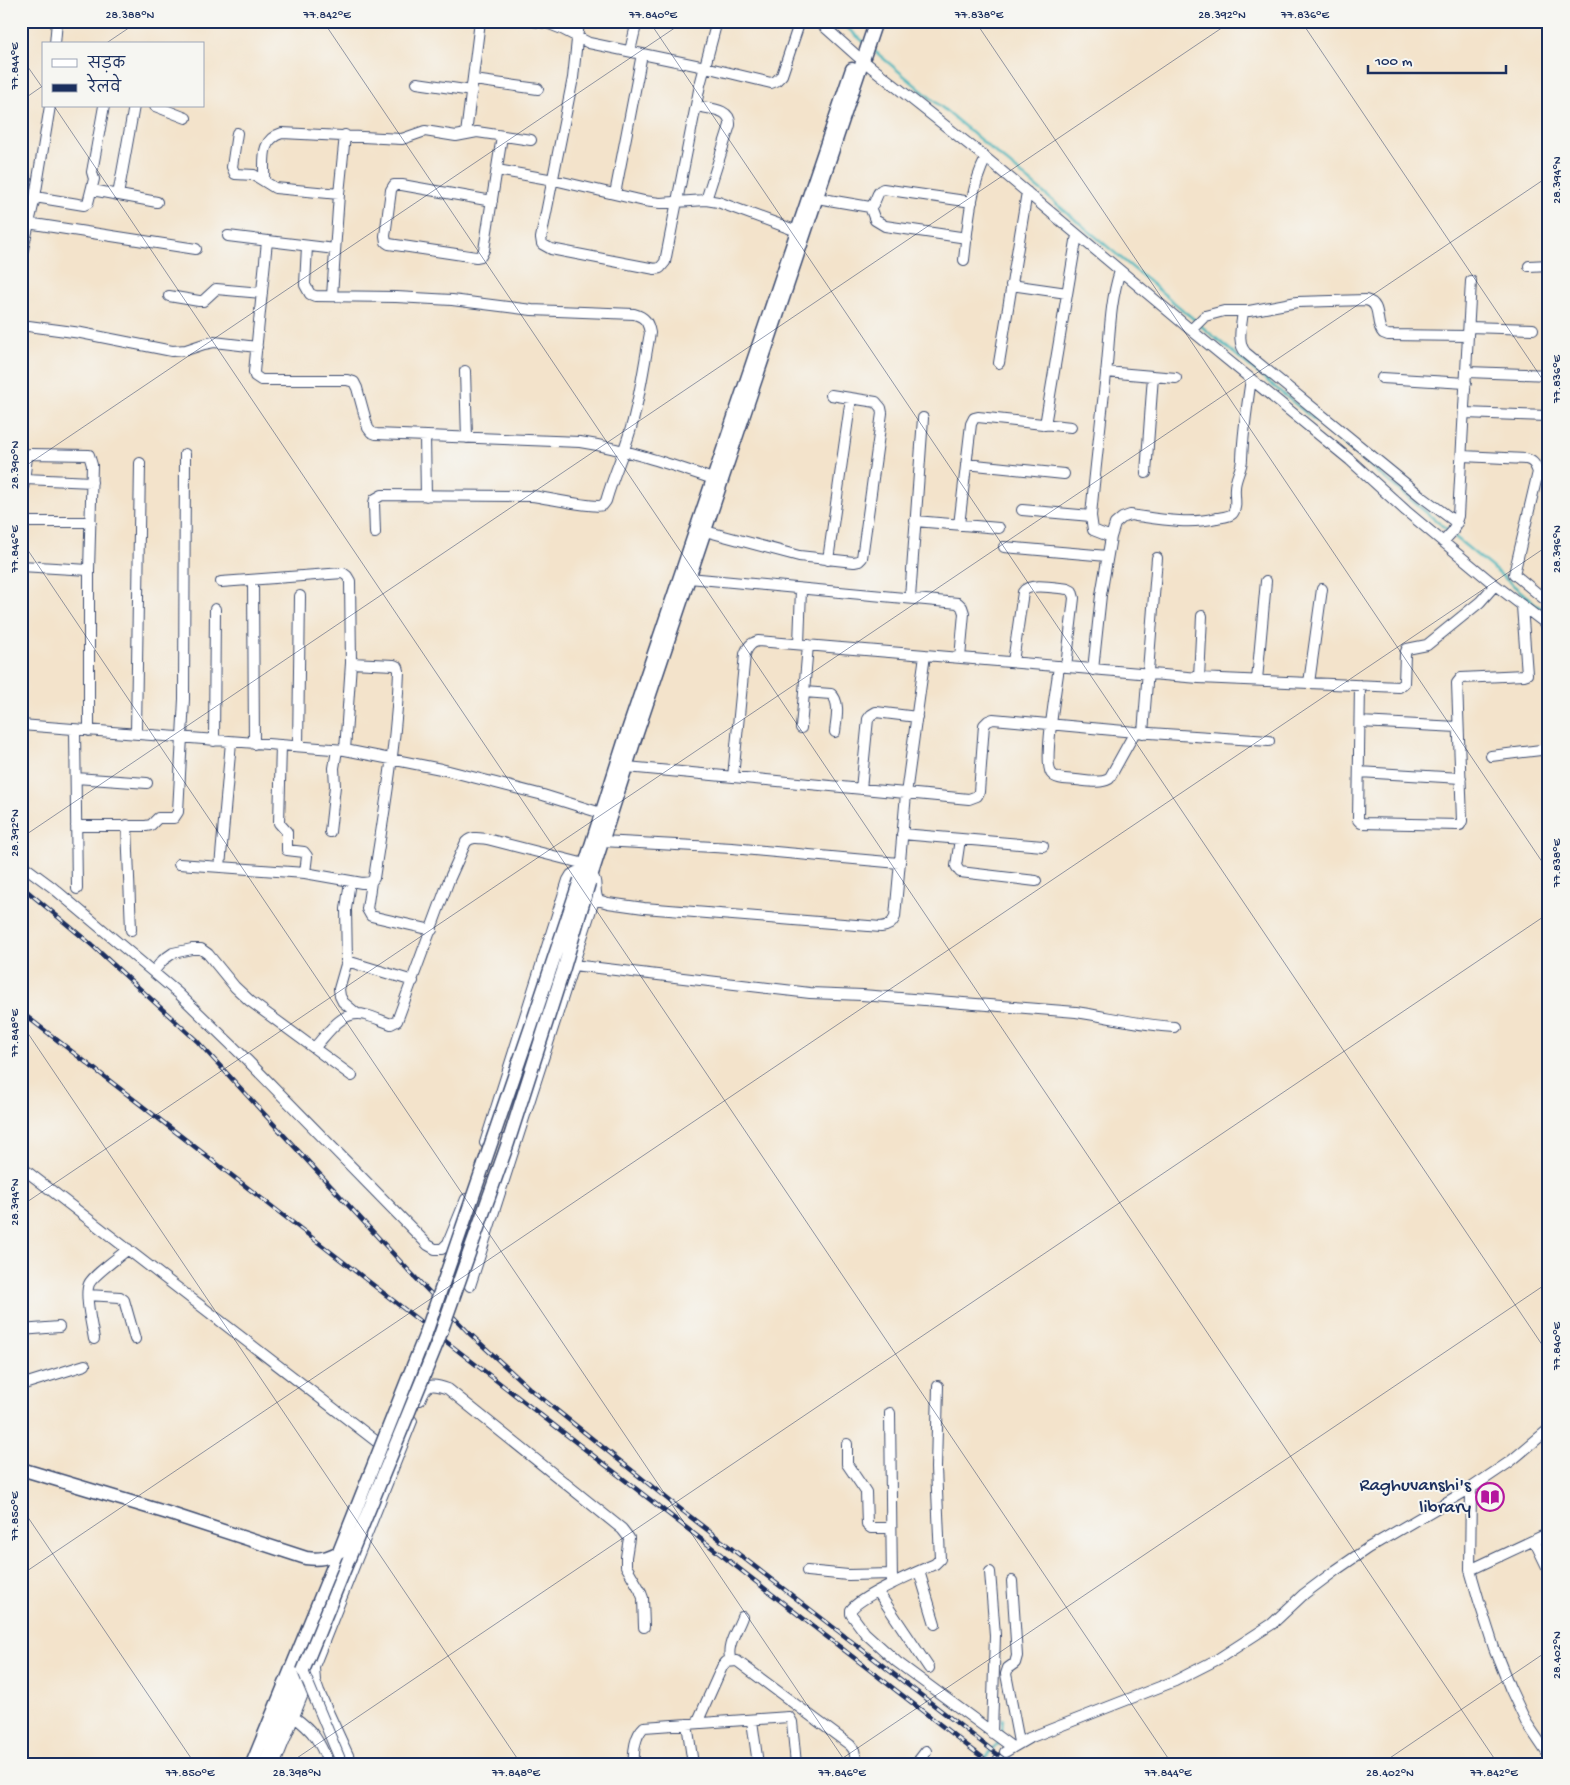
<svg xmlns="http://www.w3.org/2000/svg" width="1570" height="1785" font-family="'Gochi Hand','Playpen Sans Deva',sans-serif">
	<rect width="100%" height="100%" fill="#f6f6f2"/>
	<filter id="ink" filterUnits="userSpaceOnUse"><feTurbulence type="fractalNoise" baseFrequency=".02" numOctaves="2"/><feDisplacementMap in="SourceGraphic" scale="10" xChannelSelector="R" yChannelSelector="G"/><feConvolveMatrix kernelMatrix="1 2 1 2 8 2 1 2 1" color-interpolation-filters="sRGB"/></filter>
	<filter id="wash" filterUnits="userSpaceOnUse"><feTurbulence type="fractalNoise" baseFrequency=".0096" numOctaves="4" result="noise"/><feDisplacementMap in="SourceGraphic" scale="20" xChannelSelector="R" yChannelSelector="G"/><feGaussianBlur stdDeviation="1.12" result="paint"/><feColorMatrix in="noise" values="0 0 0 0 0 0 0 0 0 0 0 0 0 0 0 0 0 1.4 0 .05"/><feComposite in="paint" operator="in"/></filter>
	<g filter="url(#wash)">
		<rect width="100%" height="100%" fill="#f3e3cb"/>
		<g fill="none" stroke-linecap="round" stroke-linejoin="round">
			<path stroke="#42b3b9" stroke-width="2.5" d="M839,21L865,43
				M871,48L1196,321
				M1200,325L1450,532
				M1454,536L1549,615
				M1002,1732L1003,1719
				M981,1764L999,1742"/>
		</g>
	</g>
	<g filter="url(#ink)">
		<g fill="none" stroke-linecap="round" stroke-linejoin="round">
			<defs>
				<path id="minor" d="M533,21L547,23L562,29L589,43L705,67L771,83L776,81L782,75L800,21
					M579,21L573,78L541,238L542,244L551,249L655,269L660,268L665,262L700,85L717,21
					M818,21L856,55L986,158L1191,330L1350,460L1406,511L1490,581L1549,626
					M55,44L57,21
					M630,51L637,21
					M474,80L538,89
					M417,83L472,91
					M155,106L186,118
					M696,106C709,109 731,108 730,125L706,200
					M237,133L232,167L235,174L254,175L275,188L339,194
					M466,134L480,21
					M497,170L554,180L644,201L660,203L706,200L718,202L797,231
					M264,181C265,161 259,140 282,133L402,139L425,131L456,136L477,132L531,140
					M92,190L157,202
					M615,194L642,54
					M118,195L134,106
					M35,197L84,205L88,203L94,179L92,172L104,106
					M817,198L870,207C878,202 875,192 883,189L972,202
					M492,201L402,185H394L391,190L385,236L386,242L389,244L476,257L481,256L484,250L502,136
					M870,207L875,220L885,226L967,238
					M21,222L196,249
					M1548,223H1549
					M228,236L335,249
					M267,241L254,372L255,376L261,380H347L354,382L357,388L368,428L371,432L376,434L580,442C626,449 669,464 713,479
					M307,246L305,285L310,294L315,296L396,297L452,300L532,310L634,314C645,317 648,322 650,333C644,365 640,397 631,428C624,453 613,476 606,501L603,505C595,509 544,497 531,496L382,495L375,499L374,503L375,533
					M21,258L35,197L50,106
					M964,260C968,225 970,189 986,158
					M1529,266L1549,265
					M1011,285L1067,293
					M169,296L199,301H203L216,289L262,293
					M332,296L339,194L345,135
					M1243,311C1242,324 1236,343 1246,353L1422,497L1457,523
					M21,325L81,333L172,351L186,350L204,344L214,342L257,347
					M1469,327L1533,329
					M1191,330L1205,316L1224,311H1249L1297,302L1366,300C1383,304 1374,323 1383,333L1388,335L1468,336
					M999,363L1027,192
					M465,371L467,438
					M1106,372L1176,378
					M1467,372L1549,375
					M1382,378L1466,383
					M1465,413L1547,416
					M1045,425L1077,235
					M425,436L426,496
					M1462,456L1526,459C1534,461 1535,465 1538,472L1514,574L1549,603
					M966,464L1064,474
					M1146,473L1153,376
					M25,479L92,482
					M21,504L27,457L30,454L89,455L92,465L89,570V731
					M1022,510L1091,516
					M915,521L999,528
					M21,522H91
					M959,525L971,424L974,418L978,417L1071,427
					M705,531L799,556L854,562L859,561L862,558L882,413L881,408L876,402L831,395
					M1111,537L1093,530L1091,516C1095,469 1101,422 1106,374C1110,339 1109,305 1120,271
					M1443,542L1453,531L1458,516L1471,281
					M1004,547L1107,556
					M828,560L851,398
					M21,566L89,570
					M689,578L958,603L962,607L964,613L960,658
					M253,580L254,744
					M221,582L343,573L347,576L350,581L351,663L345,750
					M910,598L923,418
					M799,644L801,589
					M925,655L1199,678L1399,687L1404,683L1405,654L1407,649L1427,645L1480,602L1495,585
					M1013,662L1023,592C1029,582 1056,588 1068,589L1072,591L1074,598L1066,667
					M1059,666C1057,685 1043,760 1051,773C1056,780 1067,779 1076,780C1087,781 1100,784 1109,779L1135,732
					M1093,670L1101,595L1111,537L1115,524L1122,518L1130,515C1159,519 1188,525 1217,518C1222,517 1228,517 1232,514C1238,508 1234,496 1235,488C1235,478 1242,469 1242,459C1243,432 1247,406 1251,379
					M1199,678L1202,616
					M1257,680L1266,581
					M1309,683L1322,589
					M1360,685L1358,820L1361,823L1460,825L1462,821L1457,683L1461,678L1524,675L1527,674L1522,606
					M804,692L831,694C841,702 836,721 835,732
					M1360,722L1458,727
					M21,725L345,750L441,769L543,795L601,813
					M801,728L808,645
					M75,730L77,889
					M136,733L140,463
					M1143,733L1157,558
					M214,741L215,609
					M281,745L279,823L287,832V850L304,852L307,856L305,873
					M298,746L300,596
					M1491,756L1549,749
					M627,767L969,799L977,796L979,792L984,725L988,721L993,719L1135,732L1269,741
					M1359,772L1461,778
					M76,778L147,783
					M861,789L868,719L871,715L876,712L917,717
					M127,825L131,930
					M76,826H146L151,825L158,818H174L178,812L184,699L185,454
					M330,832L335,786L334,768L337,750
					M902,834L1043,846
					M960,839L956,866L960,872L1036,881
					M602,841L732,848L899,863
					M21,864L52,887L178,993L247,1060L428,1245L435,1249H442L448,1243L466,1199
					M179,864L305,873L362,883L371,882L374,878L376,865C386,800 397,736 399,671L398,667L394,665L351,663
					M220,867L231,742
					M350,881L346,909L347,961L339,989L340,996L343,1002L356,1013
					M371,882L367,909L371,916L432,930
					M347,961L413,981
					M573,965L810,993L862,995L1076,1012C1109,1017 1141,1025 1174,1027
					M153,972L163,960L173,953L192,949H201L208,954L235,987L250,1001L352,1076
					M315,1047C328,1033 342,1009 365,1015C374,1017 382,1021 391,1024L397,1021L449,880L466,842C472,836 479,838 487,839L585,864
					M485,1143L568,880L571,875L576,872C605,874 591,885 598,900L608,903L644,908L881,927C888,926 892,924 895,917L906,794L925,655L758,641C751,643 748,646 745,654L733,777
					M21,1167L381,1445
					M470,1286L596,894
					M88,1295L120,1297L124,1300L135,1339
					M21,1330L59,1327
					M94,1339C92,1326 84,1295 89,1284C93,1275 119,1257 128,1249
					M21,1385L85,1365
					M938,1386L936,1468L940,1559L935,1564C917,1572 860,1596 851,1610V1614L865,1633L897,1662L1012,1747
					M420,1400C426,1383 432,1383 448,1389L622,1529L629,1538L626,1557V1566L640,1590L643,1598L644,1627
					M890,1413L892,1584
					M847,1444V1464L866,1492L867,1525L871,1528H891
					M1471,1488L1470,1570L1479,1601L1494,1648L1510,1688L1526,1722L1549,1756
					M1534,1540L1549,1571
					M1470,1570L1549,1533
					M807,1571L848,1575L892,1574
					M919,1571L935,1624
					M990,1572L995,1635L992,1733
					M1012,1581L1017,1656L1015,1663L1008,1668L1006,1674L1019,1742
					M878,1592L929,1668
					M731,1661C725,1647 737,1631 742,1617
					M314,1668L315,1681L319,1692L352,1764
					M294,1717C314,1731 319,1741 329,1764
					M752,1721L758,1764
					M697,1723L722,1667L726,1662L737,1661L850,1745L854,1750L857,1764
					M687,1724L693,1764
					M1005,1752L1029,1738L1175,1681L1218,1659L1272,1624L1304,1594L1336,1570L1368,1548L1471,1488L1511,1461L1549,1429
					M275,1764L412,1421
					M634,1764C633,1752 635,1735 644,1727L789,1717L792,1722L796,1764
					M916,1764L926,1751
					M995,1764L998,1760"/>
				<path id="major" d="M580,880L626,736L852,69
					M589,883L635,739L876,21
					M21,1469L171,1514L306,1558C320,1560 327,1558 339,1552
					M252,1764L339,1552
					M265,1764L303,1671"/>
			</defs>
			<use href="#minor" stroke="#3b4a6e" stroke-width="12"/>
			<use href="#major" stroke="#3b4a6e" stroke-width="15"/>
			<use href="#minor" stroke="#fff" stroke-width="10"/>
			<use href="#major" stroke="#fff" stroke-width="12"/>
			<defs>
				<path id="rail" d="M21,886L93,946L197,1041L410,1272L469,1333L529,1388L670,1501L1010,1764
					M21,1012L991,1764"/>
			</defs>
			<use href="#rail" stroke="#1b2f5e" stroke-width="4.5"/>
			<use href="#rail" stroke="#f6f6f2" stroke-width="2.5" stroke-dasharray="8" stroke-linecap="butt"/>
			<defs>
				<path id="minor-bridge" d="M303,1671L342,1764"/>
				<path id="major-bridge" d="M339,1552L426,1333L531,1027L580,880
					M303,1671L438,1341L508,1143L563,971L589,883"/>
			</defs>
			<use href="#minor-bridge" stroke="#3b4a6e" stroke-width="12" stroke-linecap="butt"/>
			<use href="#major-bridge" stroke="#3b4a6e" stroke-width="15" stroke-linecap="butt"/>
			<use href="#minor-bridge" stroke="#fff" stroke-width="10"/>
			<use href="#major-bridge" stroke="#fff" stroke-width="12"/>
		</g>
	</g>
	<path fill="none" stroke="#1b2f5e" stroke-width="1" stroke-opacity="0.45" d="M323,21L1498,1764M649,21L1549,1355M975,21L1549,872M1301,21L1549,389M105,44L139,21M21,57L44,90M21,101L44,85M54,106L1172,1764M21,469L685,21M21,540L847,1764M21,838L1232,21M21,1023L521,1764M21,1206L1549,176M21,1507L195,1764M21,1575L1549,545M288,1764L1549,913M834,1764L1549,1282M1381,1764L1549,1650"/>
	<defs>
		<symbol id="library-ring" viewBox="-11 -11 22 22"><circle r="9.5" fill="#f6f6f2" stroke="#b5179e" stroke-width="1.5"/><path d="M-6-4Q-3-5.5-.7-3.5V5Q-3 3-6 4ZM6-4Q3-5.5 .7-3.5V5Q3 3 6 4Z" fill="#b5179e"/></symbol>
	</defs>
	<g fill-rule="evenodd">
		<use href="#library-ring" x="1474" y="1481" width="32" height="32"/>
	</g>
	<g text-anchor="middle" dominant-baseline="central" stroke-width="4" stroke-linejoin="round" paint-order="stroke">
		<g font-size="19" fill="#1b2f5e" stroke="#f6f6f2" text-anchor="end">
			<text x="1471" y="1486">Raghuvanshi's<tspan x="1471" dy="22">library</tspan></text>
		</g>
	</g>
	<rect width="1570" height="1785" fill="none" stroke="#f6f6f2" stroke-width="55"/>
	<rect x="42" y="42" width="162" height="65" fill="#f6f6f2" stroke="#9ea6b7"/>
	<rect x="52" y="59" width="25" height="8" fill="#ffffff" stroke="#9ea6b7"/>
	<text x="88" y="68" font-size="15" fill="#1b2f5e">सड़क</text>
	<rect x="52" y="84" width="25" height="8" fill="#1b2f5e" stroke="#9ea6b7"/>
	<text x="88" y="92" font-size="15" fill="#1b2f5e">रेलवे</text>
	<path d="M1368 65v8h138v-8" fill="none" stroke="#1b2f5e" stroke-width="2.5"/>
	<text x="1375" y="65" font-size="15" fill="#1b2f5e" stroke="#f6f6f2" stroke-width="4" paint-order="stroke">100 m</text>
	<rect x="28" y="28" width="1514" height="1730" fill="none" stroke="#1b2f5e" stroke-width="2"/>
	<g font-size="12" text-anchor="middle" fill="#1b2f5e">
		<text x="130" y="18">28.388°N</text>
		<text x="327" y="18">77.842°E</text>
		<text x="653" y="18">77.840°E</text>
		<text x="979" y="18">77.838°E</text>
		<text x="1222" y="18">28.392°N</text>
		<text x="1305" y="18">77.836°E</text>
		<text transform="translate(14 66) rotate(-90)" y="4">77.844°E</text>
		<text transform="translate(1556 180) rotate(-90)" y="4">28.394°N</text>
		<text transform="translate(1556 379) rotate(-90)" y="4">77.836°E</text>
		<text transform="translate(14 465) rotate(-90)" y="4">28.390°N</text>
		<text transform="translate(1556 549) rotate(-90)" y="4">28.396°N</text>
		<text transform="translate(14 549) rotate(-90)" y="4">77.846°E</text>
		<text transform="translate(14 833) rotate(-90)" y="4">28.392°N</text>
		<text transform="translate(1556 863) rotate(-90)" y="4">77.838°E</text>
		<text transform="translate(14 1033) rotate(-90)" y="4">77.848°E</text>
		<text transform="translate(14 1202) rotate(-90)" y="4">28.394°N</text>
		<text transform="translate(1556 1346) rotate(-90)" y="4">77.840°E</text>
		<text transform="translate(14 1516) rotate(-90)" y="4">77.850°E</text>
		<text transform="translate(1556 1655) rotate(-90)" y="4">28.402°N</text>
		<text x="190" y="1776">77.850°E</text>
		<text x="297" y="1776">28.398°N</text>
		<text x="516" y="1776">77.848°E</text>
		<text x="842" y="1776">77.846°E</text>
		<text x="1168" y="1776">77.844°E</text>
		<text x="1390" y="1776">28.402°N</text>
		<text x="1494" y="1776">77.842°E</text>
	</g>
</svg>
